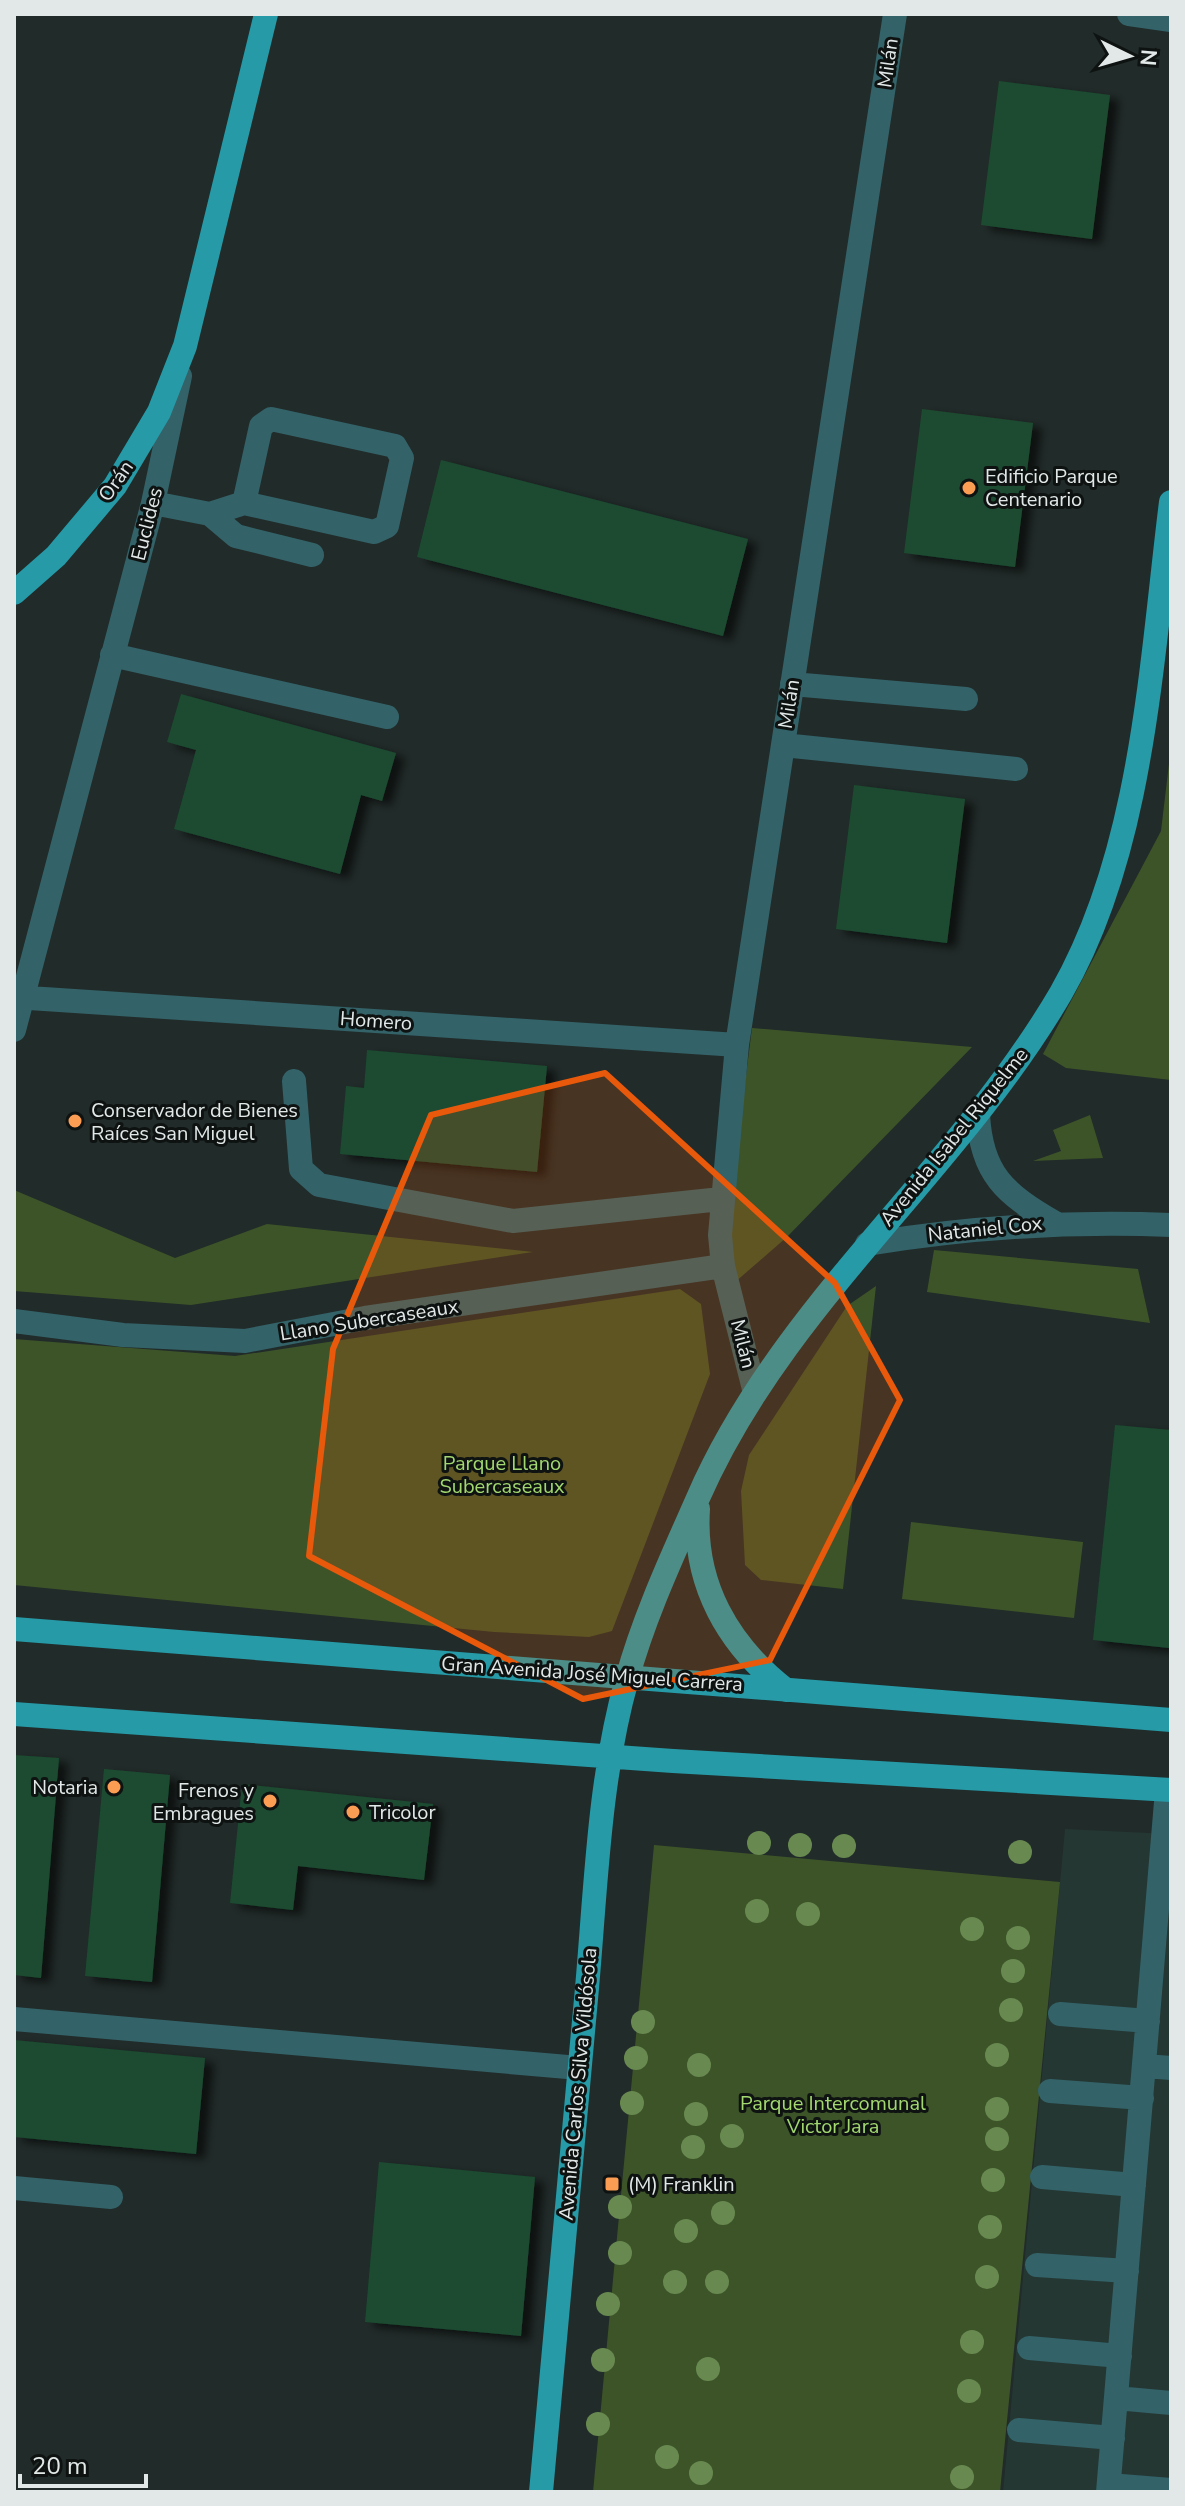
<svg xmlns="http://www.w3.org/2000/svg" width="1185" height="2506" font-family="'Nunito Sans',sans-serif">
	<defs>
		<filter id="shadow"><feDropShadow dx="9" dy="5" stdDeviation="4" flood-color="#0009"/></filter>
	</defs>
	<rect width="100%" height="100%" fill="#212b29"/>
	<path fill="#243733" d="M1065,1829L1171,1834V2492H1003Z"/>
	<path fill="#3d5429" d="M1171,747V1080L1066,1068L1043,1054L1161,831Z
		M752,1028L972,1047L787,1237L734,1283L726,1235Z
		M1090,1115L1103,1158L1033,1161L1061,1151L1053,1130Z
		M14,1190L175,1258L267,1224L533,1252L191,1305L14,1291Z
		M934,1250L1138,1269L1150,1323L927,1292Z
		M876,1286L843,1589L761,1580L745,1565L741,1491L749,1455L847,1306Z
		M680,1289L701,1304L710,1374L612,1631L589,1637L494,1632L14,1585V1339L235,1356Z
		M911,1522L1083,1542L1074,1618L902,1599Z
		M654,1845L1060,1882L1000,2492H593Z"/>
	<path fill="#1b4b31" filter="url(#shadow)" d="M999,81L1110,95L1092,239L981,225Z
		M922,409L1033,423L1015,567L904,553Z
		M441,460L748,539L723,636L417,557Z
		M181,694L396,753L382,801L361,795L340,874L174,829L196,750L167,742Z
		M854,785L965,799L947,943L836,929Z
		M367,1050L547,1066L537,1172L340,1154L346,1086L364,1088Z
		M1115,1425L1171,1430L1169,1648L1093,1640Z
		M14,1755L59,1758L41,1978L14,1975Z
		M104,1769L170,1775L152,1982L85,1976Z
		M242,1784L433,1804L424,1880L298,1866L293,1910L230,1903Z
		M14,2040L205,2058L196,2154L14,2137Z
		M379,2162L535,2177L521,2336L365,2322Z"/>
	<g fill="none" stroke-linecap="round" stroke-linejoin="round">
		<path stroke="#336268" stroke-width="24" d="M1129,14L1171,20
			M153,503L210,514L244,503L374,532L387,526L402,458L395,446L271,419L261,426L244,503
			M210,514L236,536L312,555
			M112,655L387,717
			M792,684L966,699
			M783,745L1016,769
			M14,997L737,1045
			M14,1030L153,503L180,376
			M294,1081L301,1169L319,1185L513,1221L721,1199
			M978,1114C981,1174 1005,1194 1055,1223
			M867,1244C969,1227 1068,1221 1171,1225
			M14,1321L123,1335L245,1341L365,1318L723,1266
			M755,1393L723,1266L720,1235L737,1045L895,14
			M1060,2014L1148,2021
			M14,2019L579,2068
			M1145,2066L1171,2068
			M1050,2091L1142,2098
			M1042,2177L1134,2185
			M14,2188L111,2197
			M1037,2265L1127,2271
			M1029,2348L1120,2356
			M1116,2398L1171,2403
			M1019,2430L1113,2438
			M1109,2485L1171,2490
			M1108,2492L1167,1790"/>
		<path stroke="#269aa7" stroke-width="24" d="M14,593L56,556L115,486L159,412L185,346L266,14
			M698,1509C693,1584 728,1645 786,1690
			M14,1629L1171,1720
			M14,1714L673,1761L1171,1790
			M541,2492C557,2324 571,2156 587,1988C596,1886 599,1778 627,1679C644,1617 672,1557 698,1498C782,1305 956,1173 1061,993C1143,850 1151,662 1171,502"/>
	</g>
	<g fill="#688a50">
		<circle cx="759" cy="1843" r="12"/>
		<circle cx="800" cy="1845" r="12"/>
		<circle cx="844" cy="1846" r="12"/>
		<circle cx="1020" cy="1852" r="12"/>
		<circle cx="757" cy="1911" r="12"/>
		<circle cx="808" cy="1914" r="12"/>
		<circle cx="972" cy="1929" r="12"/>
		<circle cx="1018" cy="1938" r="12"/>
		<circle cx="1013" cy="1971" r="12"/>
		<circle cx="1011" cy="2010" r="12"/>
		<circle cx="643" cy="2022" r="12"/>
		<circle cx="997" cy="2055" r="12"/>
		<circle cx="636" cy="2058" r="12"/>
		<circle cx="699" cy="2065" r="12"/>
		<circle cx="632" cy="2103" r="12"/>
		<circle cx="997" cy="2109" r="12"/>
		<circle cx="696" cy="2114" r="12"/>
		<circle cx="732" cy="2136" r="12"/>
		<circle cx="997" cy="2139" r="12"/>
		<circle cx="693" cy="2147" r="12"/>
		<circle cx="993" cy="2180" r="12"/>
		<circle cx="620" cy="2207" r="12"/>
		<circle cx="723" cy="2213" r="12"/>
		<circle cx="990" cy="2227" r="12"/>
		<circle cx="686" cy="2231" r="12"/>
		<circle cx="620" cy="2253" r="12"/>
		<circle cx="987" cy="2277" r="12"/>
		<circle cx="675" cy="2282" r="12"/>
		<circle cx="717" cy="2282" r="12"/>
		<circle cx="608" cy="2304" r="12"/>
		<circle cx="972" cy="2342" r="12"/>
		<circle cx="603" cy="2360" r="12"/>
		<circle cx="708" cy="2369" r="12"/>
		<circle cx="969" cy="2391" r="12"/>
		<circle cx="598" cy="2424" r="12"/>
		<circle cx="667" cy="2457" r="12"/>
		<circle cx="701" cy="2473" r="12"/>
		<circle cx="962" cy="2477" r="12"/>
	</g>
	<path fill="#e8590c" fill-opacity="0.2" stroke="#e8590c" stroke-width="6" stroke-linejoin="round" d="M605,1073L835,1283L900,1400L770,1660L583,1699L309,1556L333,1349L431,1115Z"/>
	<g fill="#fc9d54" stroke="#0e1312" stroke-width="3">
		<circle cx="969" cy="488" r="8"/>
		<circle cx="75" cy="1121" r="8"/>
		<circle cx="114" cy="1787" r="8"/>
		<circle cx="270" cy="1801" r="8"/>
		<circle cx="353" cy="1812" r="8"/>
		<rect x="604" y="2176" width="16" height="16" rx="4"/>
	</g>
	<g text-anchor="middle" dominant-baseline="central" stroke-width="6" stroke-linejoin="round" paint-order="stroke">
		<g font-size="20" fill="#e1e8e7" stroke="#0e1312">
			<text transform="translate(888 63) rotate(-82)">Milán</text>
			<text transform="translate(116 481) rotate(-55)">Orán</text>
			<text transform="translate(147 524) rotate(-76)">Euclides</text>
			<text transform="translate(789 704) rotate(-81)">Milán</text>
			<text transform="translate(376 1021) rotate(4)">Homero</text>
			<text transform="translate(954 1137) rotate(-51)">Avenida Isabel Riquelme</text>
			<text transform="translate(985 1229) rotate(-6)">Nataniel Cox</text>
			<text transform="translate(369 1320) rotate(-9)">Llano Subercaseaux</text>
			<text transform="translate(743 1344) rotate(76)">Milán</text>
			<text transform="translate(592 1674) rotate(4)">Gran Avenida José Miguel Carrera</text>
			<text transform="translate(578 2084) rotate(-85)">Avenida Carlos Silva Vildósola</text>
		</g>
		<g font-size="20" fill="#e1e8e7" stroke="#0e1312" text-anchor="start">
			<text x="985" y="476">Edificio Parque<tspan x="985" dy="23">Centenario</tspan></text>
			<text x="91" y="1110">Conservador de Bienes<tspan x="91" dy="23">Raíces San Miguel</tspan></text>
			<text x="98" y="1787" text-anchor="end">Notaria</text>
			<text x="254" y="1790" text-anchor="end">Frenos y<tspan x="254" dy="23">Embragues</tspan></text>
			<text x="369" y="1812">Tricolor</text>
			<text x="628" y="2184">(M) Franklin</text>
		</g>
		<g font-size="20" fill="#a2d86f" stroke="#0e1312">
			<text x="502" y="1463">Parque Llano<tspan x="502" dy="23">Subercaseaux</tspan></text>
			<text x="833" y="2103">Parque Intercomunal<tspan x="833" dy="23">Victor Jara</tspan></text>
		</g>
	</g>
	<rect width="1185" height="2506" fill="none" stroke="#e1e8e7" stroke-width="32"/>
	<g transform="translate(1129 56) rotate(95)" stroke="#0e1312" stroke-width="6" paint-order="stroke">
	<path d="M0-6L14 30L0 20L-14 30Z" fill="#e1e8e7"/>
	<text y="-12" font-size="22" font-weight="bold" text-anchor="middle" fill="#e1e8e7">N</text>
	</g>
	<path d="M20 2474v12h126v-12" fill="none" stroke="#e1e8e7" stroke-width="4"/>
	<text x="32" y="2474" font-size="24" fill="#e1e8e7" stroke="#0e1312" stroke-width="6" paint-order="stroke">20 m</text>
</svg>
